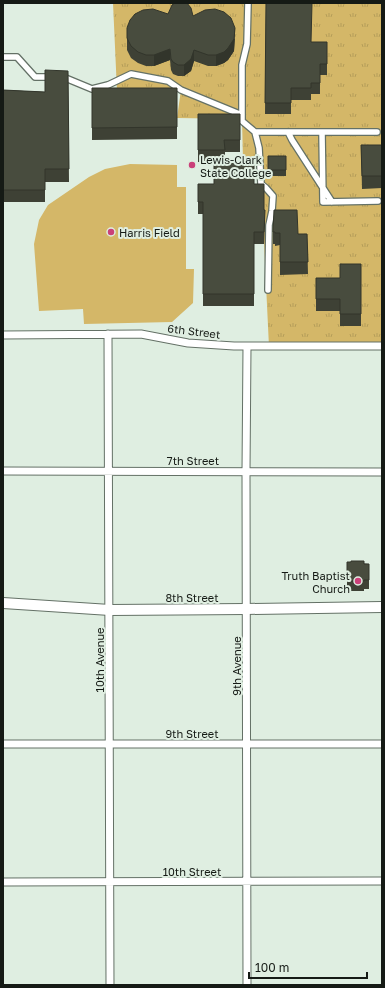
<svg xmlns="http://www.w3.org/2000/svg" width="385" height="988" font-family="'Golos Text',sans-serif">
	<defs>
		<pattern id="grass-tufts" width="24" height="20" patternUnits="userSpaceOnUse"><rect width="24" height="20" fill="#d4b768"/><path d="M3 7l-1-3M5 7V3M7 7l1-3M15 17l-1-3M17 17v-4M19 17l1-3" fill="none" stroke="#b59d59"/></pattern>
	</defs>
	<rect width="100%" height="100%" fill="#dfeee1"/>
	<path fill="url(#grass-tufts)" d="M113,3H382V346L269,347L260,159L243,161L242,119L177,118L181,90L117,91Z"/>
	<path fill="#d4b768" d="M130,164L177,165V187H186V269H194L193,303L172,322L84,324L83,309L39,311L34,244L39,220L48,205L89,177L105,169Z"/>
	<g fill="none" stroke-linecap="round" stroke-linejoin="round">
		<defs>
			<path id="pedestrian" d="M248,3L247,44L242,65V121L255,132L259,148L261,184L266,188L273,196L272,211L269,225L268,290
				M3,57H17L35,77H52
				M63,77L92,89L108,85L131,74L168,81L181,90L242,115
				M255,132H377
				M288,132L292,140L332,202
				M322,132L323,202L378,201"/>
			<path id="minor" d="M108,334L110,985
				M3,335L141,334L188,343L234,346H382
				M247,347L246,471L247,985
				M3,471L382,472
				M3,744H382
				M3,882L382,881"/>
			<path id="secondary" d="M3,603L110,610L247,609L382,607"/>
		</defs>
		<use href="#pedestrian" stroke="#647166" stroke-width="8"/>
		<use href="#minor" stroke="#647166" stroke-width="9"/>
		<use href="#secondary" stroke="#647166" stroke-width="12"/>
		<use href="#pedestrian" stroke="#fff" stroke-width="5.5"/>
		<use href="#minor" stroke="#fff" stroke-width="7"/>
		<use href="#secondary" stroke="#fff" stroke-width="10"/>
	</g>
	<path fill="#3e4135" d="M266,3L311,42H327V75H320V94H311V100H291V114H265Z
		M168,14L193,16L235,39L234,51L228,60L224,63L216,66H208L194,61L191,71L184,76H178L173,74L171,70L170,60L154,66H146L138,63L131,58L127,50V28Z
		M68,71L69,182H45V202H3V90L45,92Z
		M92,88H177V139L92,140Z
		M198,114H240V152H225V162L254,184L264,210L265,223L264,244H254V306H203V214H198V184H214V162H198Z
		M361,145H382V188L362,189Z
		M268,156H286V176H268Z
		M273,232L298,234H307L308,274L280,275V245L275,246V244H273Z
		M361,264V326H340V311H316V278H340Z
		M347,562L369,564V589H364V591H347Z"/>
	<path fill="#32352b" d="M235,28L234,51L228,60L224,63L216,66V55Z
		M170,49V60L154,66V55Z
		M194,50V61L191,71L184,76V65Z"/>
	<path fill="#484c3e" stroke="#32352b" d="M175,3H187L191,8L193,16L205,10L215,9L224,12L231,18L235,28L234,39L228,48L224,52L216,55H208L194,50L191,59L184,65H178L173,62L171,59L170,49L154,55H146L138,52L131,46L127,38V28L130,20L135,14L143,10L153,9L168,14L172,5Z
		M266,3H312L311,42H327V64H320V83H311V88H291V103H265Z
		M45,70L68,71L69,169H45V190H3V90L45,92Z
		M92,88H177V127L92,128Z
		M198,114H240V140H224L225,150H198Z
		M361,145H382V176H362Z
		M268,156H286V170H268Z
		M214,162H254V184H264V210H265L264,232H254V294H203V202H198V184H214Z
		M274,210H297L298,234H307L308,262H280V233H275V232H273Z
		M340,264H361V314H340V299H316V278H340Z
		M351,561H364V564H369V580H364V581H347V562H351Z"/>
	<g fill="#ca4079" stroke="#dfeee1" stroke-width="1.5">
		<circle cx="192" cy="165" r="4"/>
		<circle cx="111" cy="232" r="4"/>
		<circle cx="358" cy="581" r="4"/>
	</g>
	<g text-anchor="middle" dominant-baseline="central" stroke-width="4" stroke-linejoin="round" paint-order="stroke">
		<g font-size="11" fill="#151a15" stroke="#dfeee1" text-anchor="start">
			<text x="200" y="159">Lewis-Clark<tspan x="200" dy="13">State College</tspan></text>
			<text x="119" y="232">Harris Field</text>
			<text x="350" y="575" text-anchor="end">Truth Baptist<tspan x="350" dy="13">Church</tspan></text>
		</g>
		<g font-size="11" fill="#151a15" stroke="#dfeee1">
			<text transform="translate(194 331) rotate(7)">6th Street</text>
			<text x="193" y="460">7th Street</text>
			<text x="192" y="597">8th Street</text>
			<text transform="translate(99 660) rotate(-90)">10th Avenue</text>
			<text transform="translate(236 666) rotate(-90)">9th Avenue</text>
			<text x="192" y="733">9th Street</text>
			<text x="192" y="871">10th Street</text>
		</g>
	</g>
	<rect width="385" height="988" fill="none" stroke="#151a15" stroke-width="8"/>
	<path d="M249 972v6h118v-6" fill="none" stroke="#151a15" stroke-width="2"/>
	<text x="255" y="972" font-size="12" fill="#151a15" stroke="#dfeee1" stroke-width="3" paint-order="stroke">100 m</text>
</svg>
